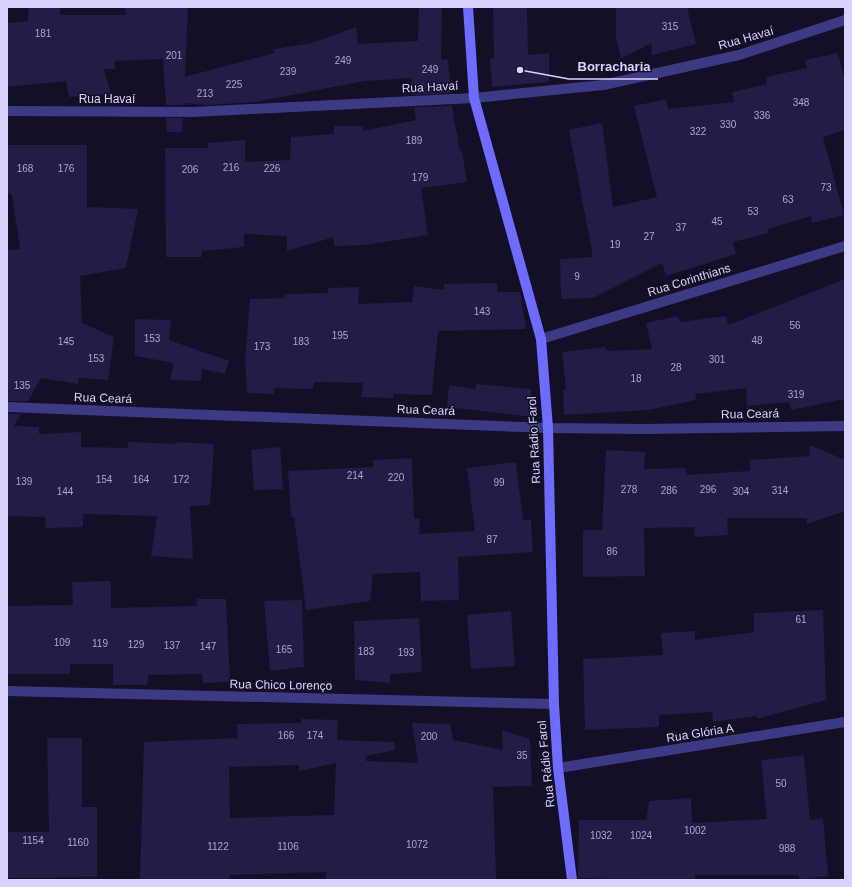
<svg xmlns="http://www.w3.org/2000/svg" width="852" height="887" font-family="Arial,sans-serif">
	<rect width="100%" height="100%" fill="#130f26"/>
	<path fill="#241b47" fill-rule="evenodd" d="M29,7H60V15H126L125,8L188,7L185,77L274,53V49L312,43L356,27L358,44L418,41L419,7H442L441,60L448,59L451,93L413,95L411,78L365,81L255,102L207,105L184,103L183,105H166L163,59L115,61V69H104L111,94L69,97L66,81L7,87V23L28,21Z
		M493,7H527L528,55L549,53V82L492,87L490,59L494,58Z
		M616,7H687L696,44L652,55L651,43L621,59L616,38Z
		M838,53L845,81V130L823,137L844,215L812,223L811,216L768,229L769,233L733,242L736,254L666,276L662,263L593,298L561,299L560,259L593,257L569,130L602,123L613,207L657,197L634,106L666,99L668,109L734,102L732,92L767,84L766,77L807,68L805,60Z
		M452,106L460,151H462L467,182L421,188L428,235L365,245L334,246V237L287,251V236L244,234V247L202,251V257H166L165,148H208V143L245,140V162L290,160L291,137L334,134V126H363V131L416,120L414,107Z
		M166,118H183L182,132H167Z
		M7,145H87V207L138,209L126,268L80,276L82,323L114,337L108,380L79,378L78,384L41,378L28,401H7V250L20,249L12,195L7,193Z
		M845,279V399L791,410L789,402L747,406L746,388L695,394L696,400L648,410L564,415L563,390H566L562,352L606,347L607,351L652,349L646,323L678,316L680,322L726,316L728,325Z
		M497,283V292H520L526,329L438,331L432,395L393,394V398L361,397L363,383L314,382L313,389L274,388V394L247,393L245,359L250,299L285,298V294L328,293V288L359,287L358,304L412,302L414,286L444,290V284Z
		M135,319L171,320L169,340L229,361L225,374L202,369L201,381L170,380L174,363L135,356Z
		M476,384L531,389L534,417L447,407L449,385L475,389Z
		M7,414H21L14,426L39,427V434L81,432V447L128,448V442L177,444V442L214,444L210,505L190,506L193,559L151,556L157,516L83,514V527L46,528L45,517L7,516Z
		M810,445L845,460V511L807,524V518H727L728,535L695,537L694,527L644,528L645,576L583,577V530H602L606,450L645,452L644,469L686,468V475L750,471V460L809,456Z
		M280,447L283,489L254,490L251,450Z
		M412,458L414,519H420L419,534L475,531L467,468L516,462L523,520H531L533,552L458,557L459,600L421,601L420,572L373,574L370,601L306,610L294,517H291L288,471L373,467V460Z
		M111,581V608L197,606V599H226L230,682L203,683L202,674L148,675L147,685H113V664H70V674H7V606L73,605L72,582Z
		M302,600L304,667L270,671L264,601Z
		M823,610L826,700L757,719V716L713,722L712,712L659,715V727L585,730L583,659L663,655L661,633L695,631V640L754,632V613Z
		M511,611L515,666L471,669L467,615Z
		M419,618L422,672L390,674V683L355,680L354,621Z
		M301,719L338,720L337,740L394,742L395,750L366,756V761L418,763L412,723L450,724L453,740L503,750L502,730L530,739L532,786L493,787L496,880H326V872L230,875V880H140L144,742L238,738L237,724L301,723ZM336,763L334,815L230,818L229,767L299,765V771Z
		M47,738H82V807H97V877L7,878V832H49Z
		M804,755L810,820L823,818L828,876L799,880V875H695V880L578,878L579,820H646L649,801L691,798L692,823L767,819L761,760Z"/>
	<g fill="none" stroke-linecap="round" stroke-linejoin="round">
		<path stroke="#3d3a85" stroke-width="10" d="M7,111L193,112L474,98L603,85L739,55L845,20
			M541,339L845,246
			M7,407L548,428L644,429L845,426
			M7,691L554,704
			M558,768L845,722"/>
		<path stroke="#6f6bff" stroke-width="10" d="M468,7L474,98L541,339L548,428L554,704L558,768L572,880"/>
	</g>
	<g text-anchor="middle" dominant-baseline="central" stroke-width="3" stroke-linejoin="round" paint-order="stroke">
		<g font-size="10" fill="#aca6d1">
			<text x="670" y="26">315</text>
			<text x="43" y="33">181</text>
			<text x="174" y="55">201</text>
			<text x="343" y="60">249</text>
			<text x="430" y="69">249</text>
			<text x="288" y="71">239</text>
			<text x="234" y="84">225</text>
			<text x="205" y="93">213</text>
			<text x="801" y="102">348</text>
			<text x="762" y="115">336</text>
			<text x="728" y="124">330</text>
			<text x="698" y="131">322</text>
			<text x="414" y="140">189</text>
			<text x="231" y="167">216</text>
			<text x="25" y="168">168</text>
			<text x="66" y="168">176</text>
			<text x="272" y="168">226</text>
			<text x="190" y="169">206</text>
			<text x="420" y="177">179</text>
			<text x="826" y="187">73</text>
			<text x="788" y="199">63</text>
			<text x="753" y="211">53</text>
			<text x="717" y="221">45</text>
			<text x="681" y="227">37</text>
			<text x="649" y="236">27</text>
			<text x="615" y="244">19</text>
			<text x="577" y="276">9</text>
			<text x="482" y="311">143</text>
			<text x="795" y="325">56</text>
			<text x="340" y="335">195</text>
			<text x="152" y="338">153</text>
			<text x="757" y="340">48</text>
			<text x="66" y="341">145</text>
			<text x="301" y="341">183</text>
			<text x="262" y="346">173</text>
			<text x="96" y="358">153</text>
			<text x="717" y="359">301</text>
			<text x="676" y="367">28</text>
			<text x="636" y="378">18</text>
			<text x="22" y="385">135</text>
			<text x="796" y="394">319</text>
			<text x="355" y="475">214</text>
			<text x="396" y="477">220</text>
			<text x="104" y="479">154</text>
			<text x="141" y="479">164</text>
			<text x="181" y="479">172</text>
			<text x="24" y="481">139</text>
			<text x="499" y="482">99</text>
			<text x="629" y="489">278</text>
			<text x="708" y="489">296</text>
			<text x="669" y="490">286</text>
			<text x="780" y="490">314</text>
			<text x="65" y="491">144</text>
			<text x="741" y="491">304</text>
			<text x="492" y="539">87</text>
			<text x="612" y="551">86</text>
			<text x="801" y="619">61</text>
			<text x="62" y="642">109</text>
			<text x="100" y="643">119</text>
			<text x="136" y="644">129</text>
			<text x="172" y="645">137</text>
			<text x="208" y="646">147</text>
			<text x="284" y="649">165</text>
			<text x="366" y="651">183</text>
			<text x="406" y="652">193</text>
			<text x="286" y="735">166</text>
			<text x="315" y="735">174</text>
			<text x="429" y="736">200</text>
			<text x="522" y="755">35</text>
			<text x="781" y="783">50</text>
			<text x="695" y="830">1002</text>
			<text x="601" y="835">1032</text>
			<text x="641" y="835">1024</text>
			<text x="33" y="840">1154</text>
			<text x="78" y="842">1160</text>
			<text x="417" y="844">1072</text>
			<text x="218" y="846">1122</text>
			<text x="288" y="846">1106</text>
			<text x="787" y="848">988</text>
		</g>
		<g font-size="12" fill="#d9d4ff" stroke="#130f26">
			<text transform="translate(746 38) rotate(-16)">Rua Havaí</text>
			<text transform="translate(430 87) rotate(-3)">Rua Havaí</text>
			<text x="107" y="99">Rua Havaí</text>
			<text transform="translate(689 280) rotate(-17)">Rua Corinthians</text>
			<text transform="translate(103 398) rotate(2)">Rua Ceará</text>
			<text transform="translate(426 410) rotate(2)">Rua Ceará</text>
			<text transform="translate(750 414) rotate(-1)">Rua Ceará</text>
			<text transform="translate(534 440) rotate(-93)">Rua Rádio Farol</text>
			<text transform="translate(281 685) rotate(1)">Rua Chico Lorenço</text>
			<text transform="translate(700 733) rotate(-9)">Rua Glória A</text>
			<text transform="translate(546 764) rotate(-96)">Rua Rádio Farol</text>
		</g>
	</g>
	<path fill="none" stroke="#d9d4ff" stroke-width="1.5" d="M520 70L569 79H658"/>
	<circle fill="#d9d4ff" stroke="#130f26" stroke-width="1.5" cx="520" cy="70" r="4"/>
	<g font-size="13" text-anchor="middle" font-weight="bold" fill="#d9d4ff" stroke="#130f26" stroke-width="3" stroke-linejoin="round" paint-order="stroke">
		<text x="614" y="71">Borracharia</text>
	</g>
	<rect width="852" height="887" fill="none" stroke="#d9d4ff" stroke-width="16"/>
</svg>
